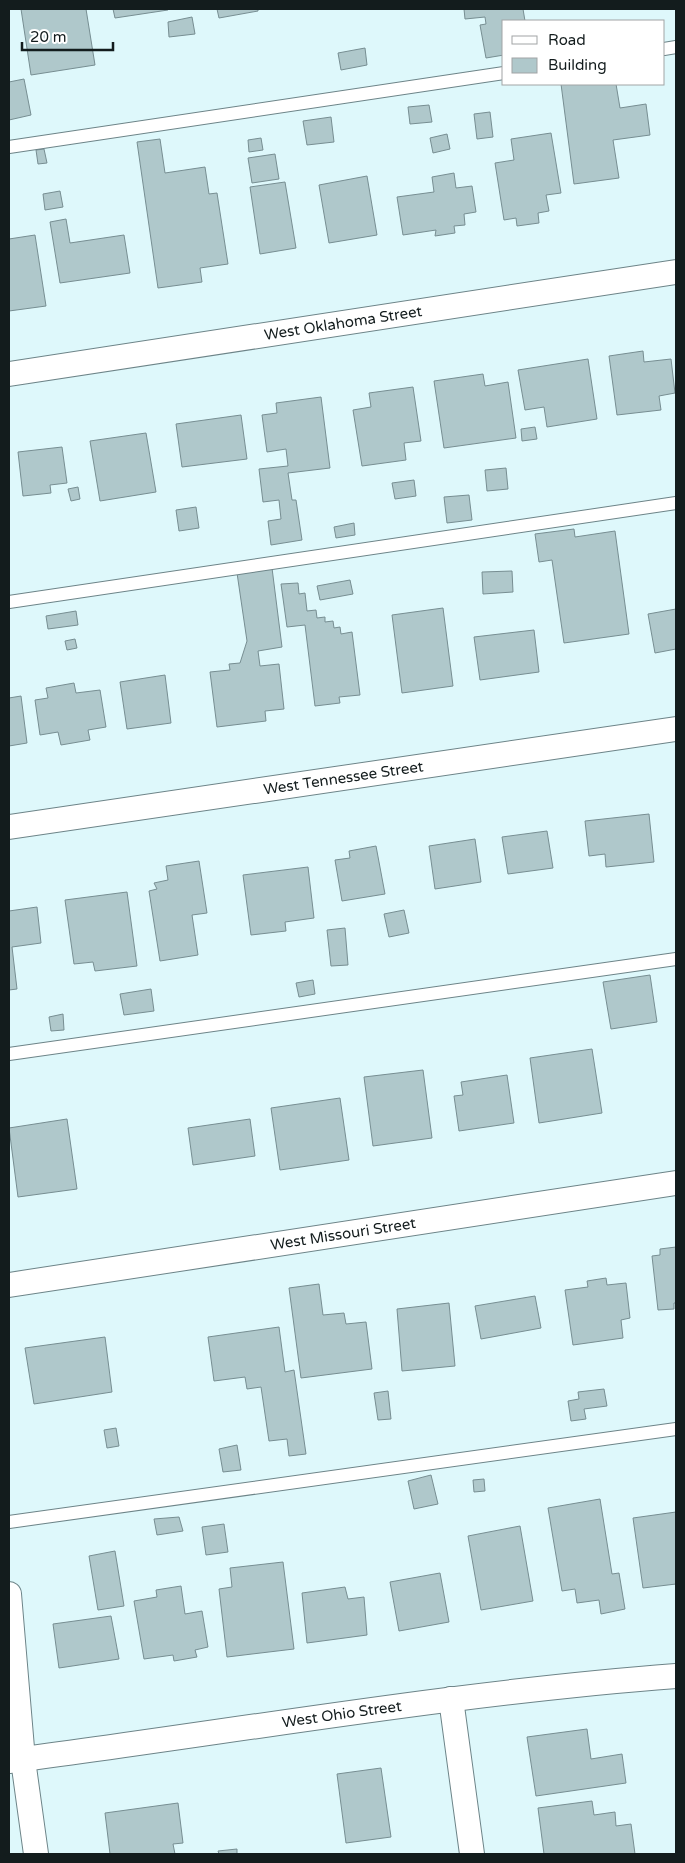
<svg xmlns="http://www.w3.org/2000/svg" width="685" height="1863" font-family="'Varela Round',sans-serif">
	<rect width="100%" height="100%" fill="#def8fb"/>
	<path fill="#afc8cb" stroke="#778e92" d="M21,9H86L95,65L31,75Z
		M113,9H168V10L115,18Z
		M217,9H258V11L219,18Z
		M464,9H523L525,21H504V55L486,58L480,25L486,24L485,17L465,19Z
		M192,17L195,34L169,37L168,22Z
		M365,48L367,65L341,70L338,53Z
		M24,79L31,115L9,120V82Z
		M561,84H616L620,108L646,104L650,135L613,140L619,178L574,184Z
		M429,105L432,122L410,124L408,107Z
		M490,112L493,137L477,139L474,114Z
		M331,117L334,142L307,145L303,121Z
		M551,133L561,193L546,195L549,211L538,213L539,223L517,226L516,218L504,220L495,163L514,160L511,139Z
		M447,134L450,149L433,153L430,138Z
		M261,138L263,150L249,152L248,140Z
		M160,139L165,173L205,167L209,194L217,193L228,264L200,268L202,282L158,288L137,142Z
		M44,149L47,163L38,164L36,150Z
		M275,154L279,179L252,183L248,158Z
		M454,173L456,188L472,186L476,212L464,214L465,225L454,226L455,233L435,236L436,230L403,235L397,197L434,192L432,177Z
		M367,176L377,235L329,243L319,185Z
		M285,182L296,248L260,254L250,187Z
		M60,191L63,207L45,210L43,194Z
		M66,219L70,243L124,235L130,273L60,283L50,222Z
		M35,235L46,306L9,311V239Z
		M643,351L644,362L671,359L675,393L659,396L661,410L617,415L609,356Z
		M588,359L597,419L547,427L544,407L525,410L518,370Z
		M483,374L485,386L508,382L516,438L444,448L434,381Z
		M413,387L421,441L404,443L406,460L362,466L353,410L371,407L369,393Z
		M321,397L330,468L288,473L292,500H296L302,540L271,545L268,521L281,519L279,500L263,502L259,469L288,466L286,449L267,452L262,415L277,413L276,403Z
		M241,415L247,459L182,467L176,424Z
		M535,427L537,439L522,441L521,429Z
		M146,433L156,492L100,501L90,441Z
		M62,447L67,483L50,485L51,493L23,496L18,452Z
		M506,468L508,489L487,491L485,470Z
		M414,480L416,496L395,499L392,483Z
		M78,487L80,499L71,501L68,489Z
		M469,495L472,520L447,523L444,497Z
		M196,507L199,528L179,531L176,510Z
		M354,523L355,535L336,538L334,527Z
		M574,529L575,537L615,531L629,634L564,643L552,560L539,562L535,534Z
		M272,568L282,647L258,651L260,666L279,664L284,709L265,711L266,721L217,727L210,672L230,670L229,664L240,663L247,641L237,573Z
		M512,571L513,592L483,594L482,572Z
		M350,580L353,594L320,600L317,586Z
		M298,583L299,594L305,593L307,611L316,610L317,618L325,617V622L333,621L334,628L340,627L341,634L352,632L360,695L339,697L340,703L315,706L305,625L287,627L281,584Z
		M443,608L453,686L402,693L392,615Z
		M676,609V649L655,653L648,614Z
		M76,611L78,625L48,629L46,616Z
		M534,630L539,672L480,680L474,637Z
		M75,639L77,648L67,650L65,641Z
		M165,675L171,723L127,729L120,682Z
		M74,683L76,693L100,690L106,727L88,730L90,740L61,745L58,732L40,735L35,700L48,698L46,688Z
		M21,696L27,743L9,746V698Z
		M649,814L654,862L606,867L605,854L589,856L585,821Z
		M547,831L553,868L508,874L502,837Z
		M475,839L481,882L435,889L429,846Z
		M376,846L385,894L342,901L335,860L350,858L349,851Z
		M199,861L207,913L192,915L198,955L160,961L149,891L157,889L154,883L168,880L166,866Z
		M308,867L314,918L285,922L286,931L251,935L243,875Z
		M127,892L137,966L95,971L93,962L74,964L65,900Z
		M37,907L41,943L12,947L17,989L9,990V911Z
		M404,910L409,933L389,937L384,914Z
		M345,928L348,965L331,966L327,930Z
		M650,975L657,1022L611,1029L603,982Z
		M313,980L315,994L299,997L296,983Z
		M151,989L154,1011L124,1015L120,994Z
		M63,1014L64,1030L51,1031L49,1017Z
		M592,1049L602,1113L539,1123L530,1058Z
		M423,1070L432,1138L373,1146L364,1077Z
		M507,1075L514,1123L459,1131L454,1096L463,1095L461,1082Z
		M340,1098L349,1160L280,1170L271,1108Z
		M67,1119L77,1189L18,1197L9,1128Z
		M250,1119L255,1156L193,1165L188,1128Z
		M676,1247V1303H674V1309L658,1310L652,1256L660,1255V1249Z
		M606,1278L607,1285L626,1283L630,1318L621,1320L623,1338L573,1345L565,1290L588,1287L587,1281Z
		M319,1284L323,1315L344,1313L346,1324L366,1322L372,1369L301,1378L289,1288Z
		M535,1296L541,1328L481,1339L475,1306Z
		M449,1303L455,1366L402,1371L397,1309Z
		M279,1327L285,1372L294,1370L306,1454L289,1456L287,1439L269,1441L261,1387L247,1389L245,1377L214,1381L208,1337Z
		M105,1337L112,1392L34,1404L25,1348Z
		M604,1389L607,1406L584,1409L586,1419L571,1421L568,1401L579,1399L578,1392Z
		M388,1391L391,1419L378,1420L374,1393Z
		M116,1428L119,1446L107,1448L104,1430Z
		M237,1445L241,1470L223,1472L219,1449Z
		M431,1475L438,1504L414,1509L408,1481Z
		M484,1479L485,1491L474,1492L473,1480Z
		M600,1499L612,1574L619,1573L625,1609L601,1614L599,1600L577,1603L575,1589L562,1591L548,1508Z
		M676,1512V1584L643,1588L633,1518Z
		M179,1517L183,1531L157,1535L154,1519Z
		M224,1524L228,1552L206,1555L202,1527Z
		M520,1526L533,1601L481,1610L468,1536Z
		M115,1551L124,1606L98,1610L89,1556Z
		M283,1562L294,1649L227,1657L219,1589L232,1587L230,1568Z
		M440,1573L449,1622L399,1631L390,1582Z
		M181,1586L185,1614L202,1611L208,1647L195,1650L197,1657L174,1661L173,1655L144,1659L134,1601L157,1597L156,1590Z
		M345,1587L348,1599L364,1597L367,1635L307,1643L302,1593Z
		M111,1616L119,1659L59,1668L53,1624Z
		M587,1729L591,1759L622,1754L626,1783L536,1796L527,1737Z
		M381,1768L391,1837L346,1843L337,1774Z
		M592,1801L594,1815L615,1812L616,1826L631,1824L635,1854H544L538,1808Z
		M178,1803L183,1843L173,1844L175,1854H110L105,1813Z
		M237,1849V1854H219L218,1851Z"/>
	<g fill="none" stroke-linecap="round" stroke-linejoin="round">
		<defs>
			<path id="service" d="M664,49L676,47
				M9,147L504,73
				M9,602L676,503
				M9,1054L676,959
				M9,1522L676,1429"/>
			<g id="minor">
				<path id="s1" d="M9,374L676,272"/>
				<path id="s2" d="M9,827L676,729"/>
				<path id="s3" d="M9,1285L676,1183"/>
				<path d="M9,1594L23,1760L36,1854"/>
				<path d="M451,1699L472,1854"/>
				<path id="s4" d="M9,1761C231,1732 452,1693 676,1676"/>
			</g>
		</defs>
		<use href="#service" stroke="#6d8488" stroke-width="14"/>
		<use href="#minor" stroke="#6d8488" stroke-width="26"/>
		<use href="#service" stroke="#fff" stroke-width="12"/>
		<use href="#minor" stroke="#fff" stroke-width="24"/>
	</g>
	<g text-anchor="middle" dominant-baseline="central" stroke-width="4.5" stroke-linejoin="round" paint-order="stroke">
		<g font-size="15" fill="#131c1d" stroke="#fff">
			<text stroke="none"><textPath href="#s1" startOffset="338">West Oklahoma Street</textPath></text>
			<text stroke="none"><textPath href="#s2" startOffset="338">West Tennessee Street</textPath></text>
			<text stroke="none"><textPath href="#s3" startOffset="338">West Missouri Street</textPath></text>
			<text stroke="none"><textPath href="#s4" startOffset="336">West Ohio Street</textPath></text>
		</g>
	</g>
	<rect width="685" height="1863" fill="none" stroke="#131c1d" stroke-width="20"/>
	<rect x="502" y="20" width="162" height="65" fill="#ffffff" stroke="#a1a4a5"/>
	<rect x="512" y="36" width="25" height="8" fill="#ffffff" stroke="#a1a4a5"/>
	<text x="548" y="45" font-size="15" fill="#131c1d">Road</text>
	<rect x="512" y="58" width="25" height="15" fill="#afc8cb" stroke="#a1a4a5"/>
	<text x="548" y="70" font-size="15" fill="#131c1d">Building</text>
	<path d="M22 42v8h91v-8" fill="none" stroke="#131c1d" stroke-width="2.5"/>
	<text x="30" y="42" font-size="15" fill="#131c1d" stroke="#ffffff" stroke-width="4" paint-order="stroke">20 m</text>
</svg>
